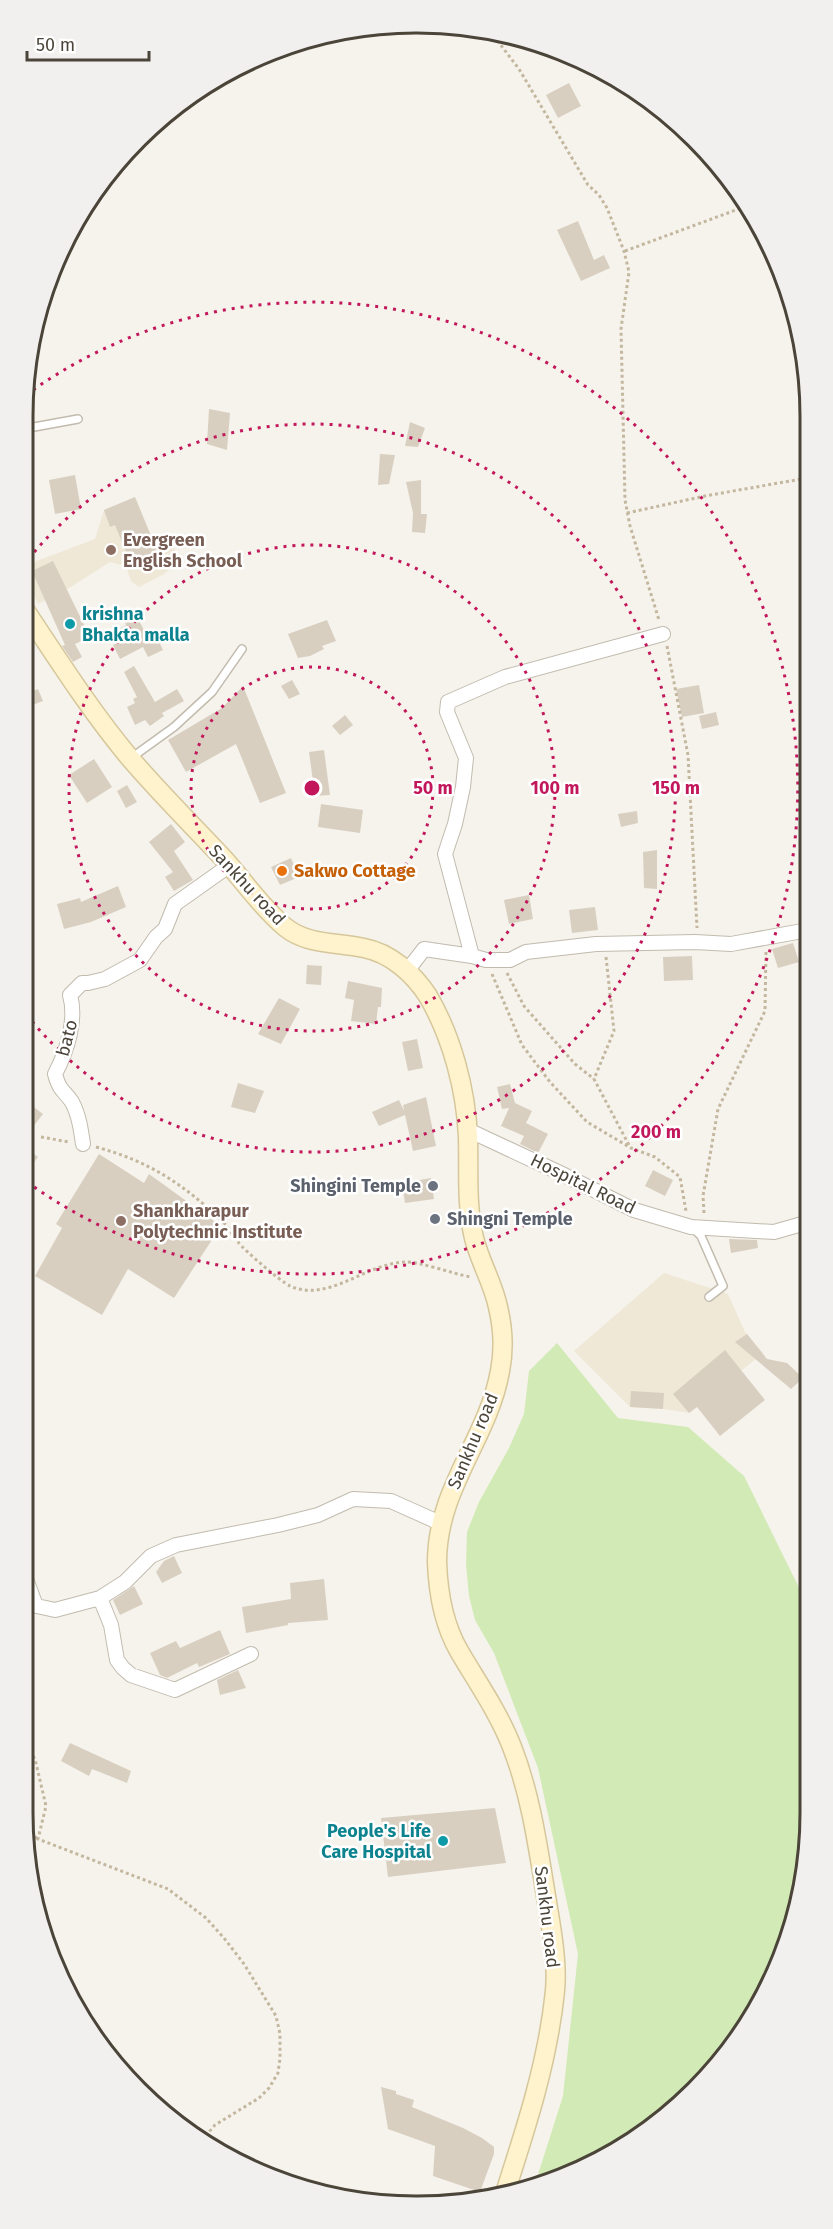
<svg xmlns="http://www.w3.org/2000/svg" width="833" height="2229" font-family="'Fira Sans',sans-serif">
	<rect width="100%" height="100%" fill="#f6f3ec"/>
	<path fill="#efe8d6" d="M135,497L158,552L173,547L180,556L173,566L164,574L139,587L131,581L126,566L110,562L66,590L38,604L23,573V566L95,539L104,510Z
		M664,1273L728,1294L745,1332L763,1353L689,1413L663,1409L630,1407L574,1351Z"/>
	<path fill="#d2eab5" d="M557,1343L618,1418L688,1427L744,1476L810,1610V1813L797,1915L770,1987L729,2052L635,2140L568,2176L534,2187L563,2096L578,1954L538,1768L494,1653L475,1620L469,1596L466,1564L467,1532L479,1502L509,1448L524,1414L529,1371Z"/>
	<path fill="#d8cfc1" d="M569,83L581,106L558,118L546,95Z
		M578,221L594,260L604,255L610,268L581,281L557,230Z
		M209,409L230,413L227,450L207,444Z
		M410,422L425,428L418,447L405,446Z
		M380,454L395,455L389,484L378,485Z
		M75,475L81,509L55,514L49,480Z
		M421,480V514H427L425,533L412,532L413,513L406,482Z
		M135,497L158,553L131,564L115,525L110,527L104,510Z
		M53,561L90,637L75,644L82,657L73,662L62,646L65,645L32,571Z
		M135,613L146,634L154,631L163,650L148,657L143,647L120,659L113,645L123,640L117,630L126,625L124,619Z
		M327,620L336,641L322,646L324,649L310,656L298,658L288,634Z
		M134,666L155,702L177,689L184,701L162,713L164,716L150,726L145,720L135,725L127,707L135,703L133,699L137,697L124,672Z
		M22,669L33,691L38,689L43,701L22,709Z
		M292,680L300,694L289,699L281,686Z
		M699,685L704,713L682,717L676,689Z
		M243,686L286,793L260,803L236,744L186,772L168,740L222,708Z
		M716,712L719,725L702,729L699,716Z
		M345,715L353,725L340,735L332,726Z
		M324,750L330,795L315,796L309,752Z
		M94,759L112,787L87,803L69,775Z
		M127,785L137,802L126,808L117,791Z
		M321,804L363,810L360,833L318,827Z
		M637,811L638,823L621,827L618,814Z
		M171,824L185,842L174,851L193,880L174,891L165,877L173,872L149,842Z
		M657,850V889L644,888L643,852Z
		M291,858L299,877L280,885L271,867Z
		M118,886L126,907L91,922L64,929L57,904L80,898L81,902Z
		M529,895L533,919L509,924L504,900Z
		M595,907L598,930L572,933L569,910Z
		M793,943L799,962L778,968L772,949Z
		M692,956L693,980L664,981L663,957Z
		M307,965L322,966L321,985L306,984Z
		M348,981L382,988L381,1007H378L376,1024L351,1021L354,1000L345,998Z
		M279,998L300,1009L281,1044L258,1034Z
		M417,1039L423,1068L408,1071L402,1042Z
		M238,1083L264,1091L255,1113L231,1107Z
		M510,1084L515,1103L532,1111L526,1123L548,1134L538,1153L520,1144L524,1136L501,1126L509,1108L502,1109L497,1087Z
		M426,1097L436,1146L413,1151L405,1115L379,1126L372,1112L399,1100L404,1111L403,1105Z
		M22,1098L43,1114L22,1141Z
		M22,1145L38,1157L22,1178Z
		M99,1154L144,1183L149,1174L221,1226L174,1298L128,1269L102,1315L35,1276L62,1228L56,1224Z
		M653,1170L673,1180L665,1196L645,1186Z
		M431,1178L434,1199L405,1203L402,1183Z
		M729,1239L757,1240L758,1248L731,1253Z
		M747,1334L767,1359L787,1363L803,1378L791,1389L735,1342Z
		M725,1350L765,1400L720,1436L697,1407L689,1413L673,1394Z
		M631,1391L664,1393L663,1409L630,1407Z
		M174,1556L182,1573L162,1583L156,1572L164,1561Z
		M324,1579L328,1620L288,1623V1625L246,1633L242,1607L291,1599L290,1583Z
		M134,1586L143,1604L120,1615L113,1600Z
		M220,1630L230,1654L199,1667L197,1663L167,1678L160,1675L150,1653L176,1641L180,1648Z
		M238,1670L246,1688L220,1695L217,1680Z
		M70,1743L131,1771L127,1783L92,1769L89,1776L61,1761Z
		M495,1808L506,1863L388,1877L381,1818Z
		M381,2087L396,2091V2094L414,2100L412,2107L463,2128L482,2138L494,2147V2154L480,2192L433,2176L435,2146L388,2129Z"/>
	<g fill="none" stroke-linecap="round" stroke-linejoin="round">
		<defs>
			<path id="lane" d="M23,429L78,419
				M131,758L174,727L212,692L242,649
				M693,1228L701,1236L723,1286L709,1297"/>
			<path id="street" d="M472,956L445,854L455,824L463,787L466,758L447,712L448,702L505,677L663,634
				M407,971L424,949L472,956L486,960H510L526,952L596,944L695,942L731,944L808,930
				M468,1130L558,1172L634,1210L691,1227L774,1232L809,1222
				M83,1144C81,1130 79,1115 72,1102C63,1089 60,1092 55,1074C67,1051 77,1020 70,995L82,983H88L105,979L140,960L156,937L165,929L175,904L230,865
				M23,1571L36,1606
				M100,1598L111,1625L117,1660L123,1668L131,1675L175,1690L251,1654
				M23,1603L55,1610L100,1598L125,1582L151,1556L176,1545L278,1525L318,1515L353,1499L391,1501L440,1523"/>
			<path id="secondary" d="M23,607C57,658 90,710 129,757C159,792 192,825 223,858C244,881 261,907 285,927C307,945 336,942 364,948C390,953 413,973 428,996C452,1037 466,1090 468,1137C469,1170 466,1205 474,1238C480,1262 493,1283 498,1307C503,1328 504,1351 500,1371C488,1439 437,1488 437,1562C438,1591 444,1625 459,1651C477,1682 499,1713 512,1747C530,1793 537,1841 545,1890C550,1921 558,1960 555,1991C548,2061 526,2128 504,2196"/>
		</defs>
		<use href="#lane" stroke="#c2bbae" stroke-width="10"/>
		<use href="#street" stroke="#c2bbae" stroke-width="16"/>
		<use href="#secondary" stroke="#d6c79b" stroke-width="21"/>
		<path stroke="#c4b79f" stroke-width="3" stroke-dasharray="3 3" stroke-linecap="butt" d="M490,31L519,69L588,185L599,195L607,208L624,251L629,272L621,329L625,500L630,526L659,620
			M625,251L744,207
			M627,513L705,496L807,478
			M667,646L688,755L697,928
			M606,957L614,1031L594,1079L630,1147
			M507,973L524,1006L575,1064L594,1079
			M492,974L522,1045L550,1082L587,1122L631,1148L655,1157L680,1177L686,1211
			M41,1137L69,1142
			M96,1147C149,1161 185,1185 224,1223C230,1229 233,1236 238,1242C245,1251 280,1281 290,1286C328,1303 365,1264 404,1262C419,1261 453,1274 471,1277
			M704,1213L703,1196L718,1109L765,1011L766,952
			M23,1741L35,1759L46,1806L38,1839L168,1889L206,1918L224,1938L244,1964L276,2016L280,2034V2058L278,2073L269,2088L259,2098L215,2125L202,2140
			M25,1830L38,1839"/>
		<use href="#lane" stroke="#fff" stroke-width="7"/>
		<use href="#street" stroke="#fff" stroke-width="14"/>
		<use href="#secondary" stroke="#fff3cd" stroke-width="18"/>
	</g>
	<g fill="none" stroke="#c2185b" stroke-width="3" stroke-dasharray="3 6">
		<circle cx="312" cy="788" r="121"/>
		<circle cx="312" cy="788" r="243"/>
		<path d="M23 566A364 364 0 1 1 23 1010"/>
		<path d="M26 395A486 486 0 1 1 23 1179"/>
	</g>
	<g fill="#8d6e63" stroke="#fff" stroke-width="2">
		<circle cx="111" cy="550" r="6"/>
		<circle cx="121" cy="1221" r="6"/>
	</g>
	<g fill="#0f9aa8" stroke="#fff" stroke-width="2">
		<circle cx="70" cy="624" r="6"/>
		<circle cx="443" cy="1841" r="6"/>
	</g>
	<circle fill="#e8710a" stroke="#fff" stroke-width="2" cx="282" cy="871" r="6"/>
	<g fill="#6b7280" stroke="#fff" stroke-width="2">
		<circle cx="433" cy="1186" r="6"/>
		<circle cx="435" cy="1219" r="6"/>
	</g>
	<g text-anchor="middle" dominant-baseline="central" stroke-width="5" stroke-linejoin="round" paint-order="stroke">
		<g font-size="18" font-weight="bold" fill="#785e54" stroke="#fff" text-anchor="start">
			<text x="123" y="540">Evergreen<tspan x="123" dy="21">English School</tspan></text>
			<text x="133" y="1211">Shankharapur<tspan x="133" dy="21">Polytechnic Institute</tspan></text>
		</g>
		<g font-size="18" font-weight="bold" fill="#0d838f" stroke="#fff" text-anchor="start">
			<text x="82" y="614">krishna<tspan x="82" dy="21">Bhakta malla</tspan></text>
			<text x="431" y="1831" text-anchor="end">People's Life<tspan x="431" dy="21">Care Hospital</tspan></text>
		</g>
		<g font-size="18" font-weight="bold" fill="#c56008" stroke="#fff" text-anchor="start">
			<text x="294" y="871">Sakwo Cottage</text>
		</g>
		<g font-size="18" fill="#4b4439" stroke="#fff">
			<text transform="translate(247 885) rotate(47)">Sankhu road</text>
			<text transform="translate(67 1038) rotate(-75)">bato</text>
			<text transform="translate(583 1184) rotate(26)">Hospital Road</text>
			<text transform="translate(473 1441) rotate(-67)">Sankhu road</text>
			<text transform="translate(547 1917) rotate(83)">Sankhu road</text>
		</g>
		<g font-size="18" font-weight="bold" fill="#5b616d" stroke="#fff" text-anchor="end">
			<text x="421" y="1186">Shingini Temple</text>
			<text x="447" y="1219" text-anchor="start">Shingni Temple</text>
		</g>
	</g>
	<path d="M0 0H833V2229H0ZM416 33H417A383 383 0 0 1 800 416V1813A383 383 0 0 1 417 2196H416A383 383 0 0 1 33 1813V416A383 383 0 0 1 416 33Z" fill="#f1f0ef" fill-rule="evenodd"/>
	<path fill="none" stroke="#4b4439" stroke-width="3" d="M416 33H417A383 383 0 0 1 800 416V1813A383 383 0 0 1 417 2196H416A383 383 0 0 1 33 1813V416A383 383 0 0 1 416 33Z"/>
	<circle cx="312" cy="788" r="9" fill="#c2185b" stroke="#fff" stroke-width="3"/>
	<g font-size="18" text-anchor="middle" font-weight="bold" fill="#c2185b" stroke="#fff" stroke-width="5" stroke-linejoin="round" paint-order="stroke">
		<text x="433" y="794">50 m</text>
		<text x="555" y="794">100 m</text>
		<text x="676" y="794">150 m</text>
		<text x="656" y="1138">200 m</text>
	</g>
	<path d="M27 51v9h122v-9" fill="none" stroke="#4b4439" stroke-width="3"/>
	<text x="36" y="51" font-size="18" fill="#4b4439" stroke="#ffffff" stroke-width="4.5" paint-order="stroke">50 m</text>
</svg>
